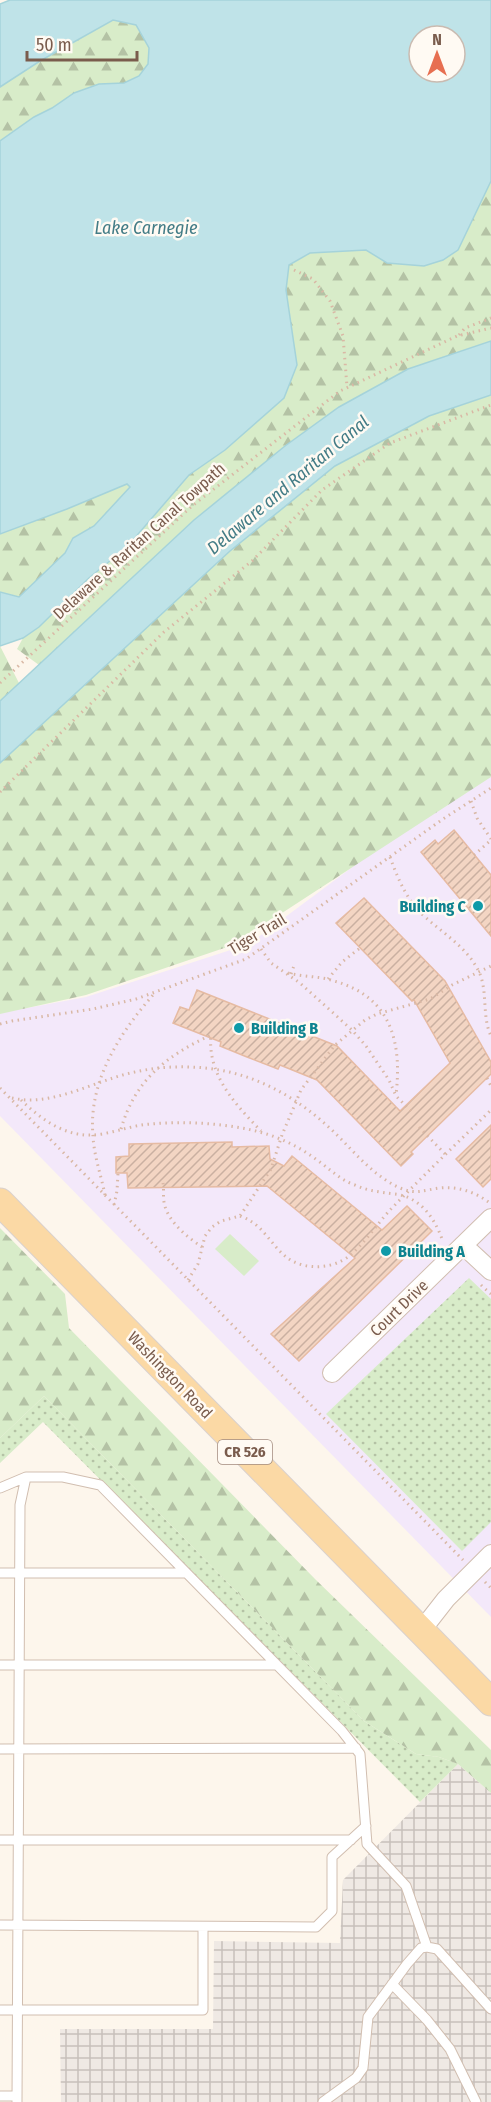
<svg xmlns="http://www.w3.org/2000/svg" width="491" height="2102" font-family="'Fira Sans Condensed',sans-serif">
	<defs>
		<pattern id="industrial-grid" width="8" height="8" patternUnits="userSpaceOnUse" patternTransform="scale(1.5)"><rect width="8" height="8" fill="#efe9e4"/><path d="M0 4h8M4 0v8" fill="none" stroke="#c7c0bb"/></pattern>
		<pattern id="grass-dots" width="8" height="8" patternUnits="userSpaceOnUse" patternTransform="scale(1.5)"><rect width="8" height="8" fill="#d8ecc9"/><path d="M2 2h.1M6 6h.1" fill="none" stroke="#b4c2a5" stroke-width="1.8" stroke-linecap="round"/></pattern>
		<pattern id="forest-firs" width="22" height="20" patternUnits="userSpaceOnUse" patternTransform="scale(1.5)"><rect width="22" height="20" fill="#d8ecc9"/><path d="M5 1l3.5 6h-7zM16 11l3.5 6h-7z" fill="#b4c2a5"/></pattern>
		<pattern id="building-hatch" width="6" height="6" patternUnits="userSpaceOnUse" patternTransform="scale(1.5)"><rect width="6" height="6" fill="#f3d5c3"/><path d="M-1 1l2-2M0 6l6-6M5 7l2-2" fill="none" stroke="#cab0a1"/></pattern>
	</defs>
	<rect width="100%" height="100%" fill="#fdf6ec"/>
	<path fill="url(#industrial-grid)" d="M458,1764L491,1793V2102H61L60,2029H213L214,1941L340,1943L343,1880Z"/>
	<path fill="#f3e8fa" d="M491,770V1617L0,1116V1013L86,997L249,944L452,793Z"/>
	<path fill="url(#grass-dots)" d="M469,1278L491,1299V1522L462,1551L326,1414Z
		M44,1396L364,1721L416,1754L439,1757L458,1764L420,1802L43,1422L0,1463V1438Z"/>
	<path fill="url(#forest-firs)" d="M113,20L136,25L149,48L148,64L139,76L124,83L99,84L34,117L0,141V87L40,61Z
		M491,181V341L408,369L339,407L285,446L194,520L39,665L17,649L23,638L39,627L89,578L127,547L189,475L225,450L297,365L286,290L289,265L310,253L367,250L387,263L488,185Z
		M491,395V777L233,945L86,995L0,1014V763L230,551L335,466L429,416Z
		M127,483L131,487L94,526L73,538L65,553L19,597L0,592V534L67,509Z
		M0,646L19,683L0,701Z
		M0,1228L65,1294L69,1328L315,1579L491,1750V1793L458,1764L439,1757L416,1754L364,1721L44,1396L0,1438Z"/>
	<path fill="#d8ecc9" d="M230,1234L259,1261L244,1276L215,1249Z"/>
	<path fill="#bfe3e8" stroke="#a5d3da" stroke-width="1.5" fill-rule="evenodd" d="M10,0H491V181L458,250L443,260L424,266L387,263L366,250L310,253L289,265L286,290L297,365L284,398L225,450L189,475L127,547L89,578L39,627L23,638L0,646V592L19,597L65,553L73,538L94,526L130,487L127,484L67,509L0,534V141L34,117L52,108L74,93L99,84L124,83L139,76L148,64L149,48L136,25L113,20L40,61L0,87V4ZM419,36H455V72H419Z
		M491,341V395L429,416L335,466L230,551L0,763V701L194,520L285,446L339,407L408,369Z"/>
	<path fill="url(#building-hatch)" stroke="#e6bba3" stroke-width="1.5" d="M454,830L491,875V936L421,852L435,840L438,844Z
		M364,898L445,981L491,1062V1074L411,1152L413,1154L401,1166L317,1080L280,1065L278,1069L247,1057L220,1046L221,1042L173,1023L180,1007L189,1010L197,990L337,1046L400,1111L450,1063L414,1000L412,1001L336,923Z
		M491,1125V1179L483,1187L456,1159Z
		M232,1142V1147L269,1146L270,1159L284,1166L292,1156L382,1230L407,1206L432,1231L299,1361L271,1334L355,1258L267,1186L128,1188L127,1173H116V1157L129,1156V1144Z"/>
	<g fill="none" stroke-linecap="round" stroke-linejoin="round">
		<defs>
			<path id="lane" d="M0,1488L26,1477H63L100,1485L342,1731L360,1754L367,1844L406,1886L427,1947
				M0,1573H186
				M0,1665H277
				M0,1749L356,1748
				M0,1840H351
				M0,1925L316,1927L332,1911V1857L366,1826
				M392,1984L427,2020L450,2049L476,2102
				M0,2010H203V1927
				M0,2096H17
				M17,2102L20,1505L26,1477
				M323,2102L356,2078L363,2068L368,2017L407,1964L421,1948L427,1947L437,1949L491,2009"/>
			<path id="street" d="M463,1245L491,1271
				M332,1373L491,1218
				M421,1631L446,1599L491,1554"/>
			<path id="primary" d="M0,1202L491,1702"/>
		</defs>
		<use href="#lane" stroke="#d1beb0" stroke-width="11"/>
		<use href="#street" stroke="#d1beb0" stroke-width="20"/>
		<use href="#primary" stroke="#dad1cd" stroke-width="29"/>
		<path stroke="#d9b8a5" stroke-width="3" stroke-dasharray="1.5 4.5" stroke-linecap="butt" d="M294,270L313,279L330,301L343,336L347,387
			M459,335L465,328L491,318
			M0,683L192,506L340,391L457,336L491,328
			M0,792L164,632L252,561L322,490L390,443L491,405
			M471,801L477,818L491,839
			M474,855L491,840
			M390,857C397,876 404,894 418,910C437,930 463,943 477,968C489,988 481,1015 491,1036
			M261,949L271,963L300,983L352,1030L366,1046L389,1080L396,1096L413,1113
			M288,973C303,977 320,976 334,981C392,997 402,1043 396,1095
			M291,974L295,963
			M328,979L342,962L360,948
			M0,1024L12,1021L93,1009L136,999L246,959L443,819L491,788
			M487,1078L491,1086
			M0,1088L463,1560
			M12,1098C46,1106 81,1088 113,1078C137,1070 163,1066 189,1067C247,1068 297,1095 338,1136C357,1155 374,1176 400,1188C417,1195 423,1190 440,1188C458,1186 475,1192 490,1203
			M21,1100C43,1121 69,1140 102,1134C119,1131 134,1125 151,1124C182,1121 216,1123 247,1129C272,1134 296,1144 317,1160C330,1169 340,1180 355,1185C368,1191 380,1192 395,1194C421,1197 436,1220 443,1242
			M419,1127L446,1155
			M121,1129C135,1080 166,1056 211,1035C207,1075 236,1105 261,1131
			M163,1183C164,1189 163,1196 164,1202C167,1221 187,1237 202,1247
			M105,1195C101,1175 94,1156 93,1136C88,1082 119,1034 153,995
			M114,1205L117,1191L118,1173
			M240,1216C270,1226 273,1258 303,1265C314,1268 329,1267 339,1262C357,1255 376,1225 390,1210C423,1176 457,1143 491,1110
			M188,1280L198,1264L205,1236L212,1227L221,1221L240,1216L271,1169L282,1135L301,1090L335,1045L365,1020L377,1014L430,999L452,985L491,966
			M481,1285L491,1294
			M485,1582L491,1588"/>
		<use href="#lane" stroke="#fff" stroke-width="9"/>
		<use href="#street" stroke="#fff" stroke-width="18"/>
		<use href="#primary" stroke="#fbd9a5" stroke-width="27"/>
	</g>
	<g fill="#0f9aa8" stroke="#fffaf3" stroke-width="2">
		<circle cx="478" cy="906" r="6"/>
		<circle cx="239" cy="1028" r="6"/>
		<circle cx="386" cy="1251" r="6"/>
	</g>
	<g text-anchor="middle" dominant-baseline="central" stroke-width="5" stroke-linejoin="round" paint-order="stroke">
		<rect fill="#fffaf3" stroke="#a28b7f" stroke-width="1.5" x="218" y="1440" width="54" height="24" rx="4.5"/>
		<g font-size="15" font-weight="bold" fill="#7a5c4d">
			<text x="245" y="1452">CR 526</text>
		</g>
		<g font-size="16" fill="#7a5c4d" stroke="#fffaf3">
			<text transform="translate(139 541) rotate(-42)">Delaware &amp; Raritan Canal Towpath</text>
			<text transform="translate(257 934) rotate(-31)">Tiger Trail</text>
			<text transform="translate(399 1308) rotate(-44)">Court Drive</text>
			<text transform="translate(170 1375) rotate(46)">Washington Road</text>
		</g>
		<g font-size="16" font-weight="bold" fill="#0d838f" stroke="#fffaf3" text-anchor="start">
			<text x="466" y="906" text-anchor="end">Building C</text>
			<text x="251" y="1028">Building B</text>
			<text x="398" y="1251">Building A</text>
		</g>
		<g font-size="18" font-style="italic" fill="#437c86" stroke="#fffaf3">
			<text x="146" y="228">Lake Carnegie</text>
			<text transform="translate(288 485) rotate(-40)">Delaware and Raritan Canal</text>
		</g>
	</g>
	<g transform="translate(437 54)"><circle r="28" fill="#fffaf3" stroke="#cabbb1" stroke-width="1.5"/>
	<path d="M0-4.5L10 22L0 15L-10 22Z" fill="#e76f51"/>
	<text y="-9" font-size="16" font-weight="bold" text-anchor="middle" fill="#7a5c4d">N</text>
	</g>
	<path d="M27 51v9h110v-9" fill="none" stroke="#7a5c4d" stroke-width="3"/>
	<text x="36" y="51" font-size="18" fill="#7a5c4d" stroke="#fffaf3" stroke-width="4.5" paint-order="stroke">50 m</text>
</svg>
